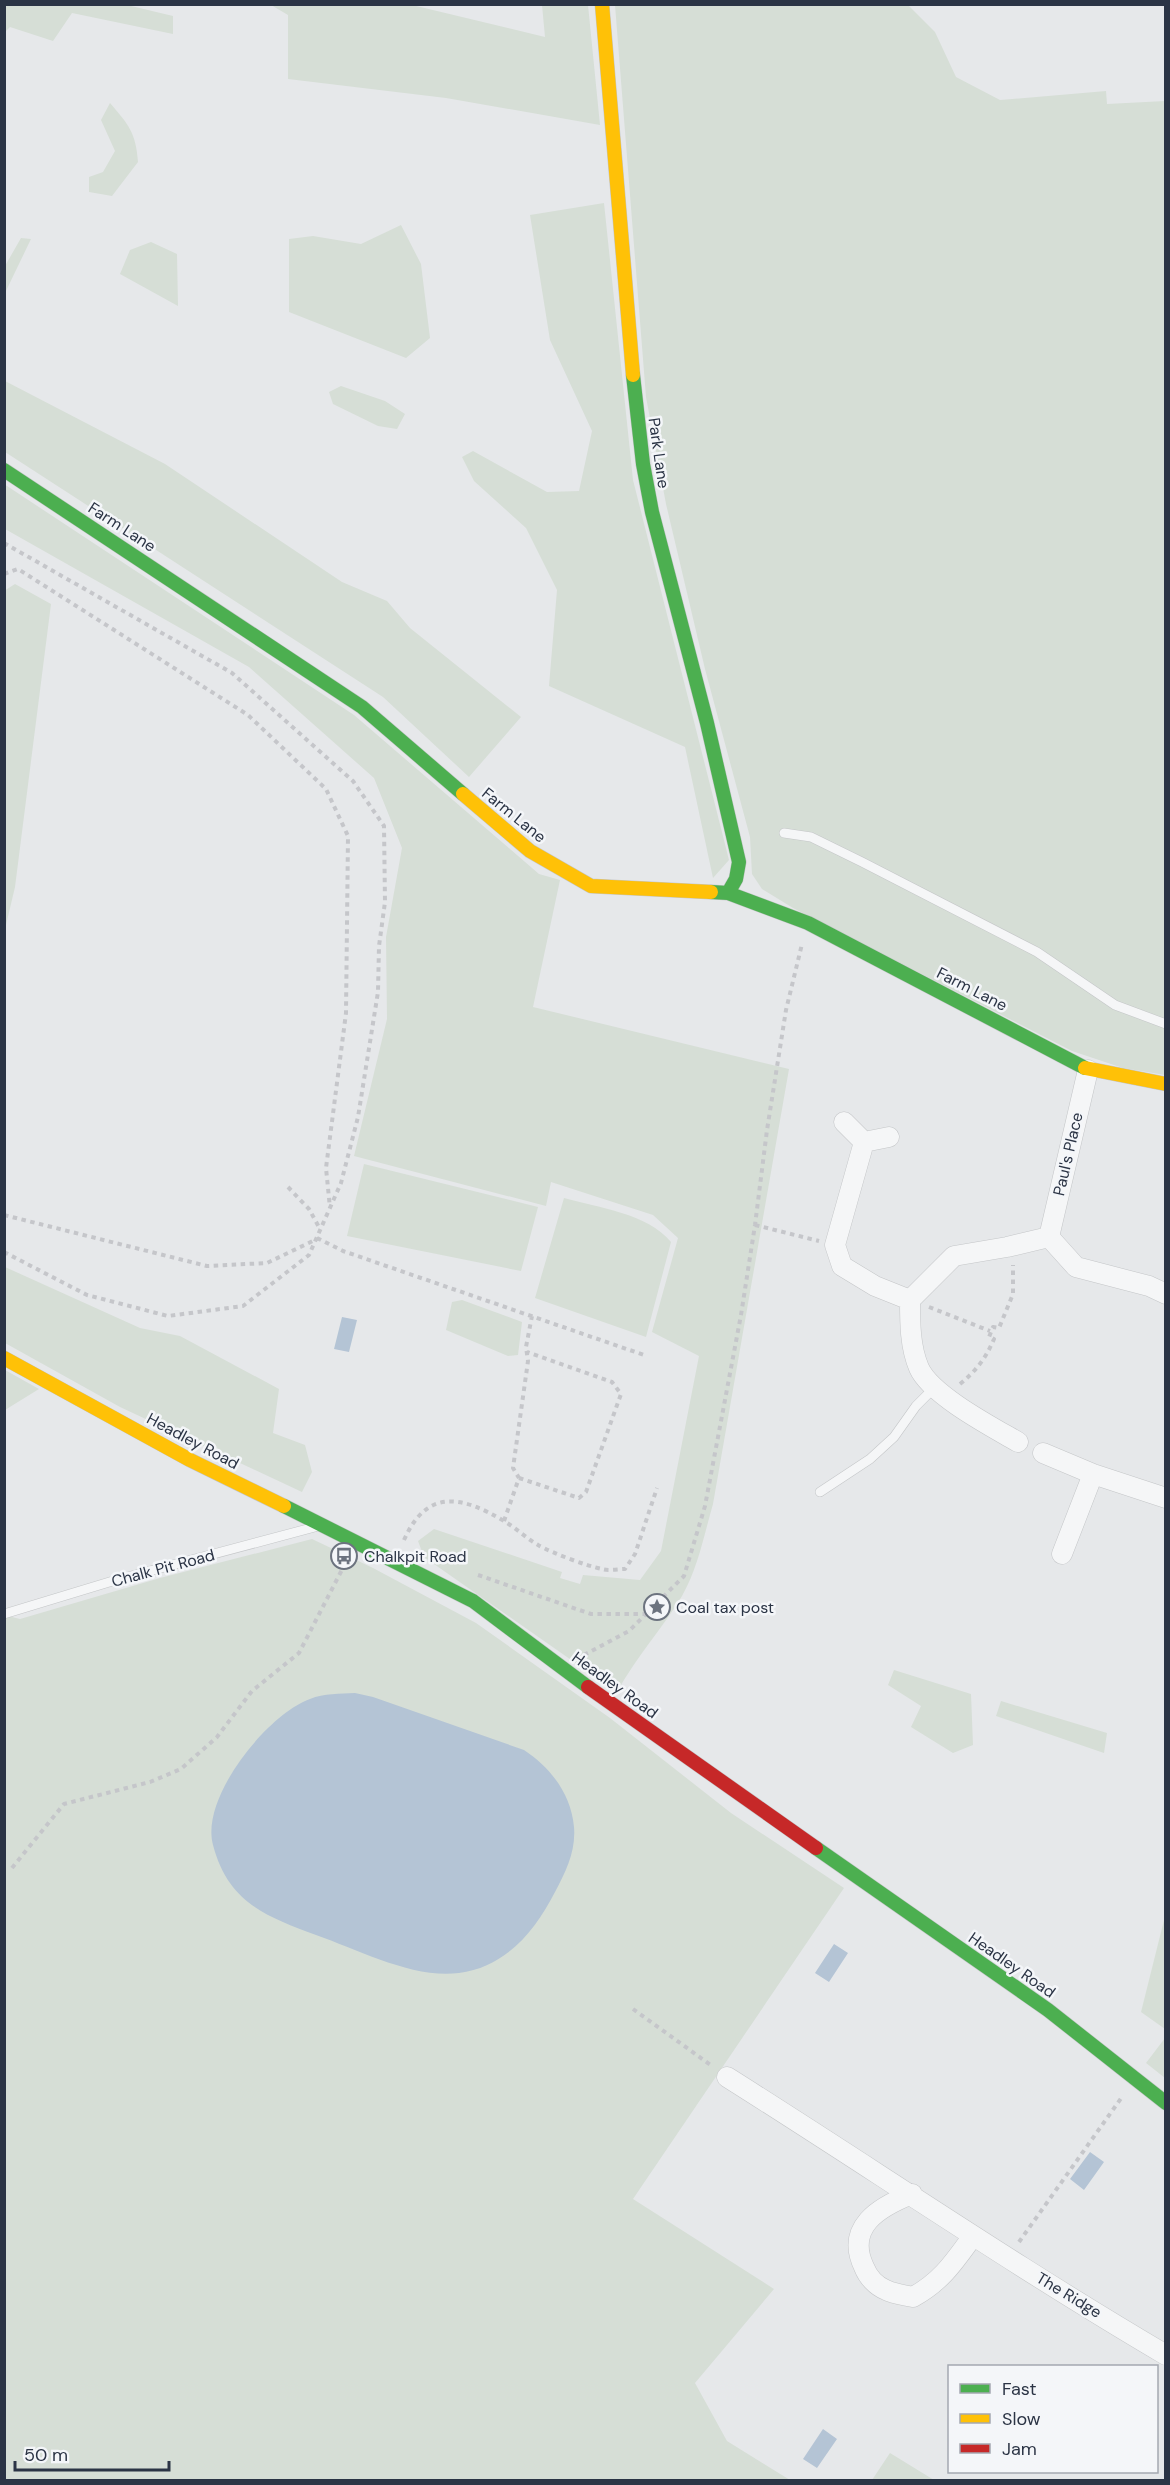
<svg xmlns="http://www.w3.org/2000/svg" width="1170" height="2485" font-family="'DM Sans',sans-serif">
	<rect width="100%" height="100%" fill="#e6e8ea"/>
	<path fill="#d6ded6" d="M5,4L127,5L173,16V34L72,13L53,41L10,27L5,32Z
		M271,5H412L545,37L542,5H588L600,125L446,98L288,79V15Z
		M615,5H908L935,32L956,77L1000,100L1106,91L1107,104L1165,101V1075L1123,1068L1072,1051L793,908L762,889L752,874L750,837L705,669L666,504L646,397Z
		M110,103C129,125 136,133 138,162L112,196L89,192V177L103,172L115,151L101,120Z
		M604,203L633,480L729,860L713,878L685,747L549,686L557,590L526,528L474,481L462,457L473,451L547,492L579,491L592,431L550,340L530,215Z
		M401,225L421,264L430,338L406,358L289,312V239L313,236L361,244Z
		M21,238L31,239L5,293V266Z
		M151,242L177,254L178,306L120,274L130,250Z
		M5,381L165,464L342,582L387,601L410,628L521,717L469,777L383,697L5,452Z
		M341,386L385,401L405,414L397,429L378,426L333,404L329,392Z
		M4,484L354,715L539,874L560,880L533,1007L789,1069L713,1504C704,1535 698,1568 682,1596C662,1629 636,1657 617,1692L424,1557L418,1541L434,1529L562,1572L560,1578L580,1584L583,1575L640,1580L661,1551L699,1356L652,1332L678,1238L653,1215L551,1182L546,1206L354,1156L387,1019L386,937L402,848L374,778L249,667L5,529Z
		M15,584L51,604L15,887L5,929L4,591Z
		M364,1164L538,1207L521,1271L347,1236Z
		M564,1198C599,1208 647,1213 671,1242L646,1337L535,1298Z
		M5,1267L140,1328L180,1336L279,1389L273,1433L305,1445L312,1472L302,1492L120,1407L5,1343Z
		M462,1300L522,1322L518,1355L508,1356L446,1330L452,1302Z
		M5,1370L39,1389L5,1410Z
		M312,1539L373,1568L476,1623L610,1718L731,1813L844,1888L633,2199L774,2289L695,2383L727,2441L790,2480H5L4,1615L20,1619L160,1578Z
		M894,1670L971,1694L973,1745L953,1753L911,1727L921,1706L888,1685Z
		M1001,1701L1107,1733L1104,1753L996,1716Z
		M1165,1916V2029L1141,2012Z
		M1165,2038V2078L1146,2063Z
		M890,2453L934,2480H872Z"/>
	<path fill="#b4c4d5" d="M342,1317L357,1320L349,1352L334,1349Z
		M355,1693L373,1697L524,1750C551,1768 571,1794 574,1827C576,1851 566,1871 555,1892C535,1931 506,1967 459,1973C413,1979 359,1950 316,1935C265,1916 228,1902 213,1845C200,1797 268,1714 310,1699C324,1693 340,1694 355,1693Z
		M834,1944L848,1953L829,1982L815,1973Z
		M1090,2152L1104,2162L1084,2190L1070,2179Z
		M823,2429L837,2439L817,2468L803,2459Z"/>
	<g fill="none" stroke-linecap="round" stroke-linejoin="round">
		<defs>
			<path id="lane" d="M784,833L811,837L862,862L1037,952L1115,1005L1166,1024
				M820,1492L870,1459L894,1437L916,1406L934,1388
				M4,1614L116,1580L315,1527"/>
			<path id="street" d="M844,1122L864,1142
				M889,1137L864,1142L835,1245L842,1266L875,1286L910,1300
				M1049,1237L1076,1267L1149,1286L1166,1294
				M1018,1442C992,1427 931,1395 919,1368C910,1347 910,1323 910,1300L954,1256L1007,1247L1049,1237L1088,1070
				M1043,1453L1093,1474L1166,1498
				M1062,1554L1093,1474
				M727,2077C873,2169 1016,2267 1166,2355
				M912,2194C879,2207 845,2227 864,2267C868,2277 876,2286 886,2290C894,2294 904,2295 913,2297C942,2281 954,2262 973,2236"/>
			<path id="fast" d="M633,375L643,464L652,512L707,723L739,862L736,879L728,893
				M4,470L362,707L463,794
				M711,892L728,893L808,923L1085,1068
				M284,1506L473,1601L588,1687
				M816,1848L1048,2010L1166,2103"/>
			<path id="slow" d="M602,4L633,375
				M463,794L530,851L591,886L711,892
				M1085,1068L1166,1084
				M4,1358L190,1460L284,1506"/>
			<path id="jam" d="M588,1687L816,1848"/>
		</defs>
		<use href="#lane" stroke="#c4c6c8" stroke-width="10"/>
		<use href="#street" stroke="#c4c6c8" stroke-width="21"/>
		<use href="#fast" stroke="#c4c6c8" stroke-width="15"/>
		<use href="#slow" stroke="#c4c6c8" stroke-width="15"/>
		<use href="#jam" stroke="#c4c6c8" stroke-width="15"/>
		<path stroke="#c5c6ca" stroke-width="4" stroke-dasharray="4.5 4.5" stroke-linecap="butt" d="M4,543L232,673L353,781L384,826L385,902L379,946L378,992L358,1117L341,1183L309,1255L243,1306L168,1316L87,1295L4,1252
			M4,574L18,569L248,715L326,789L348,836L346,1013L326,1168L330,1208
			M288,1187L309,1209L320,1229
			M4,1215L207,1266L267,1263L317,1239
			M755,1225L819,1241
			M317,1238L343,1251L644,1355
			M929,1307L990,1331
			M960,1384C976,1371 986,1358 994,1339L989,1337L993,1327L999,1328L1013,1294V1265
			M519,1478L579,1498L586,1492L621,1394L612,1382L527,1352
			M504,1521L519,1478L513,1468L528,1361L526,1347L532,1316
			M404,1540C427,1488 462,1496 504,1521C516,1528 526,1538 538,1545C552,1553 587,1566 602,1569C609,1571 618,1569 625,1569L635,1554L657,1488
			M478,1575L591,1614H644
			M584,1655L629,1631L684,1576L705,1506L741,1315L755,1225L767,1130L786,1010L802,944
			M12,1868L64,1804L150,1782L181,1769L217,1737L252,1691L299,1653L347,1560
			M633,2009L712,2066
			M1019,2242L1122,2097"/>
		<use href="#lane" stroke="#f5f6f7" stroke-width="9"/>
		<use href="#street" stroke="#f5f6f7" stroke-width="20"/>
		<use href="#fast" stroke="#4caf50" stroke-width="14"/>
		<use href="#slow" stroke="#ffc107" stroke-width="14"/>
		<use href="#jam" stroke="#c62828" stroke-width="14"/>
	</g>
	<defs>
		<symbol id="bus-ring" viewBox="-11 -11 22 22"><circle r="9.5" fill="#f4f6f9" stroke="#6c737f" stroke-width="1.5"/><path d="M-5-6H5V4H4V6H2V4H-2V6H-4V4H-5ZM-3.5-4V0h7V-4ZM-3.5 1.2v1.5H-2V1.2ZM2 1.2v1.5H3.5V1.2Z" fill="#6c737f"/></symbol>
		<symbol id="sight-ring" viewBox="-11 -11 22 22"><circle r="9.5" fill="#f4f6f9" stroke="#6c737f" stroke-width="1.5"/><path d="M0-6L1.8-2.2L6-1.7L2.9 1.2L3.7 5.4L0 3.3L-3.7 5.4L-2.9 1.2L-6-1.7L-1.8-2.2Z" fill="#6c737f"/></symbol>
	</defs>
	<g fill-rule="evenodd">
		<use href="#bus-ring" x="329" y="1541" width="30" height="30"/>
		<use href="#sight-ring" x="642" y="1592" width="30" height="30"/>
	</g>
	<g text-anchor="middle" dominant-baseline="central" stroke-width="5" stroke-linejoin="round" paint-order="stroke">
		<g font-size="16" fill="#2b3445" stroke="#f4f6f9">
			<text transform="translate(659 453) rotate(82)">Park Lane</text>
			<text transform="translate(122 527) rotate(33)">Farm Lane</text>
			<text transform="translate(514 815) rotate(39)">Farm Lane</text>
			<text transform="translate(972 989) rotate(27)">Farm Lane</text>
			<text transform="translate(1068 1154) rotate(-77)">Paul's Place</text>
			<text transform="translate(193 1441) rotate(28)">Headley Road</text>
			<text transform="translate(163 1568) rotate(-15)">Chalk Pit Road</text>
			<text transform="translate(615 1685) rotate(36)">Headley Road</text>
			<text transform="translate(1012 1965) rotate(35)">Headley Road</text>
			<text transform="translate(1069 2295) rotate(31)">The Ridge</text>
		</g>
		<g font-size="16" fill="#2b3445" stroke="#f4f6f9" text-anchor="start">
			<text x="364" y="1556">Chalkpit Road</text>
			<text x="676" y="1607">Coal tax post</text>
		</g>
	</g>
	<rect width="1170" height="2485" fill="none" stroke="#2b3445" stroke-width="12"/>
	<rect x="948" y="2365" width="210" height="108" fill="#f4f6f9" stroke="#a4a8b1" stroke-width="1.5"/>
	<rect x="960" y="2384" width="30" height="9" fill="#4caf50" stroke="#a4a8b1" stroke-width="1.5"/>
	<text x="1002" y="2395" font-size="18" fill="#2b3445">Fast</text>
	<rect x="960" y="2414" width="30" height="9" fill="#ffc107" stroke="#a4a8b1" stroke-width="1.5"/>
	<text x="1002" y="2425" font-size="18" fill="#2b3445">Slow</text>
	<rect x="960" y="2444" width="30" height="9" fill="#c62828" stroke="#a4a8b1" stroke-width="1.5"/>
	<text x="1002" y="2455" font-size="18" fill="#2b3445">Jam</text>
	<path d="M15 2461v9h154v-9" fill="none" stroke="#2b3445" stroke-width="3"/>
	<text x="24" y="2461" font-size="18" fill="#2b3445" stroke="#f4f6f9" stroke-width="4.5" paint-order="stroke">50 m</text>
</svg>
